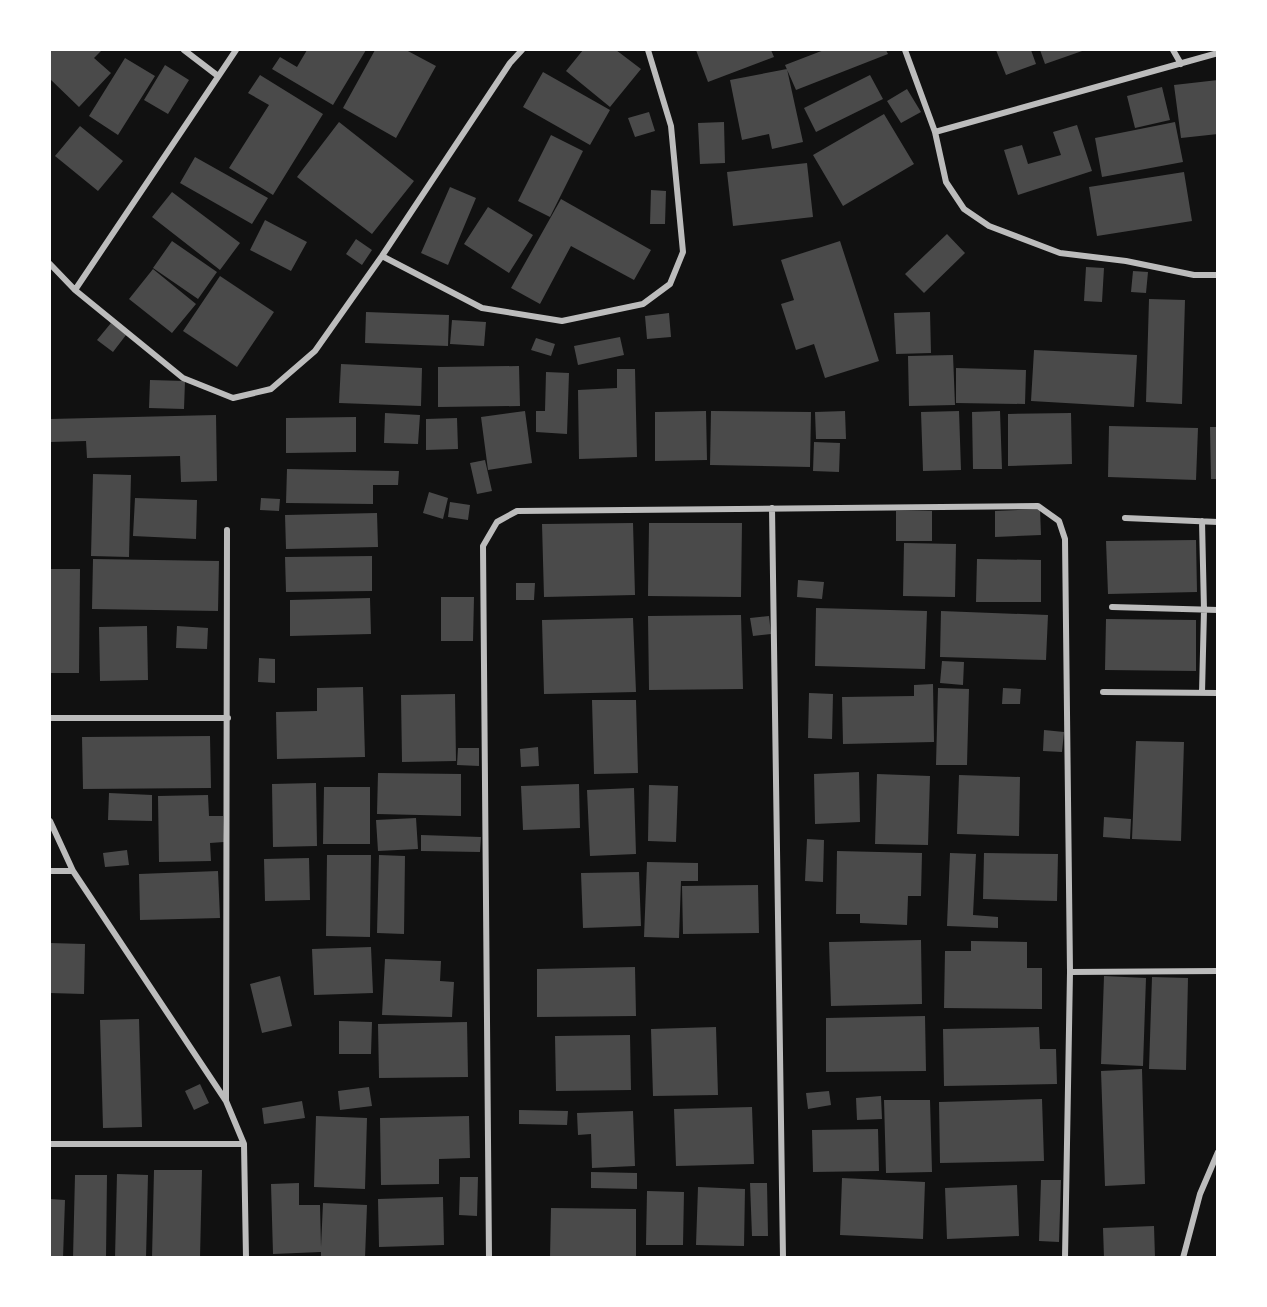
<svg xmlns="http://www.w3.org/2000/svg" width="1267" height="1307" font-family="Overpass,sans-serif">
	<rect width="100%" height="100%" fill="#111"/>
	<path fill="#4a4a4a" d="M50,50H102L94,58L111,73L79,107L50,79Z
		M307,50H366L333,105L272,69L280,57L297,67Z
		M375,50H406L436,66L396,138L343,108Z
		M583,50H616L641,69L610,107L566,71Z
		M696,50H771L774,57L708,82Z
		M824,50H886L888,54L796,90L785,65Z
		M996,50H1031L1036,64L1006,75Z
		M1040,50H1085L1045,64Z
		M125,58L155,76L118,135L89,116Z
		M165,65L189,80L168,114L144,100Z
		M787,69L803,142L772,149L769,134L742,140L730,80Z
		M543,72L610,110L590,145L523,107Z
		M260,75L323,114L273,195L229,168L269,105L248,93Z
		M870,75L883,99L816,132L804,108Z
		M1218,80V134L1181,138L1174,85Z
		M1162,87L1170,120L1135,128L1127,96Z
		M907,89L921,112L901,123L887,101Z
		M649,112L655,131L635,137L628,118Z
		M884,114L914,164L843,206L813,155Z
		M339,122L414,181L372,234L297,177Z
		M724,122L725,163L700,164L698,123Z
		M1175,122L1183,162L1102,177L1095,138Z
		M1077,125L1092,171L1018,195L1004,150L1022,145L1028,164L1061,155L1053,132Z
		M80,126L123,161L98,191L55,156Z
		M551,135L583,151L550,217L518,201Z
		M195,157L268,198L252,224L180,183Z
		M807,163L813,217L733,226L727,172Z
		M1184,172L1192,221L1097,236L1089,187Z
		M450,187L476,198L448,265L421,253Z
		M651,190L666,191L665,224H650Z
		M172,192L240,243L220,270L152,217Z
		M561,199L651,250L634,280L571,246L540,304L511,288Z
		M488,207L533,235L509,273L464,244Z
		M265,220L307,242L291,271L250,250Z
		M947,234L965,253L924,293L905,274Z
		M356,239L372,250L362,265L346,254Z
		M172,241L217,272L198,299L153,268Z
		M840,241L879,361L825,378L814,344L796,350L781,304L794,300L781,260Z
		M1086,267L1104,268L1102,302L1084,301Z
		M153,269L196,304L172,333L129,299Z
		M1133,271L1148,272L1146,293L1131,292Z
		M220,276L274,312L237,367L183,331Z
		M1149,299L1185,300L1182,404L1146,402Z
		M366,312L449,315L448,346L365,343Z
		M930,312L931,353L896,354L894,313Z
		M669,313L671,337L647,339L645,316Z
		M452,320L486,322L484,346L450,344Z
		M111,323L126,335L113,352L97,340Z
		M620,337L624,355L578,365L574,346Z
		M536,338L555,344L551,356L531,350Z
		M1034,350L1137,355L1134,407L1031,401Z
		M953,355L955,405L909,406L908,356Z
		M341,364L422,368L421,406L339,403Z
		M519,366L520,406L438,407V367Z
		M956,368L1026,370L1025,404L956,403Z
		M617,369H635L637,457L579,459L578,390L617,388Z
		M546,372L569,373L567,434L536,432V411H545Z
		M150,380L185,381L184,409L149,408Z
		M525,411L532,463L488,470L481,417Z
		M706,411L707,460L655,461V412Z
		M711,411L811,412L810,467L710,465Z
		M845,411L846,439H816L815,412Z
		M959,411L961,470L923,471L921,412Z
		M1000,411L1002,469H973L972,412Z
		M385,413L420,415L418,444L384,443Z
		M1071,413L1072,464L1008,466V414Z
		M216,415L217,481L181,482L180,456L87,458L86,441L50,442V419Z
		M356,417V452L286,453V418Z
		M457,418L458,449L426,450V419Z
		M1109,426L1198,428L1196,480L1108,477Z
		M1210,427H1218V479H1211Z
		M814,442L840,443L839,472L813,471Z
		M485,460L492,491L477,494L470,463Z
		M287,469L399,471L398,485H373V504L286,503Z
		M93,474L131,475L129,557L91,556Z
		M429,492L448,498L443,519L423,513Z
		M135,498L197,500L196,539L133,536Z
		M261,498L280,499L279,511L260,510Z
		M450,502L470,505L468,520L448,517Z
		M1040,509L1041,535L995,537V511Z
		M896,511H932V541H896Z
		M377,513L378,547L286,549L285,515Z
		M633,523L635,595L544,597L542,524Z
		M649,523H742L741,597L648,596Z
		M1196,540L1197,592L1108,594L1106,541Z
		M904,543L956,544L955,597L903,596Z
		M372,556V591L286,592L285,557Z
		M93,559L219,561L218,611L92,609Z
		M977,559L1041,560V602H976Z
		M50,569H80L79,673H50Z
		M798,580L824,582L822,599L797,597Z
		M516,583H535L534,600H516Z
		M441,597H474L473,641H441Z
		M370,598L371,634L290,636V600Z
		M816,608L927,611L925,669L815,666Z
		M941,611L1048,615L1046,660L940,657Z
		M741,615L743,689L649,690L648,616Z
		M769,616L771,634L753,636L750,618Z
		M633,618L636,692L544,694L542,620Z
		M1106,619L1196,620V671L1105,670Z
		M147,626L148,680L100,681L99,627Z
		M177,626L208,628L207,649L176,648Z
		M259,658L275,659V683L258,682Z
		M942,661L964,662L963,685L940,683Z
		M933,684L934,742L843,744L842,697L914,696V685Z
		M363,687L365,757L277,759L276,712L317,711V688Z
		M938,688L969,689L967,765H936Z
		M1003,688L1021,689L1020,704H1002Z
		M809,693L833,694L832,739L808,738Z
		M455,694L456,761L402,762L401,695Z
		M592,700H636L638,773L594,774Z
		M1044,730L1064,732L1062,752L1043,751Z
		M210,736L211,788L83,789L82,737Z
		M1136,741L1184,742L1181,841L1132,839Z
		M538,747L539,766L521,767L520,749Z
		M458,748H479V766L457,765Z
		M859,772L860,822L815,824L814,774Z
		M378,773L461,774V816L377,814Z
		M877,774L930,776L928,845L875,844Z
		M959,775L1020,777L1019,836L957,834Z
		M316,783L317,846L273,847L272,784Z
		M579,784L580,828L523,830L521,786Z
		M649,785L678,786L676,842L648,841Z
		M324,787H370V844H323Z
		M634,788L636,854L590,856L587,790Z
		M109,793L152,795V821L108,820Z
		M208,795L209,816H223L224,842L210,843L211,861L159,862L158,796Z
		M1104,817L1131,819L1130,839L1103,837Z
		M416,818L418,849L378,851L376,820Z
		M421,835L481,837L480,852L421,851Z
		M807,839L824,840L823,882L805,881Z
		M127,850L129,865L105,867L103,853Z
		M837,851L922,853L921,896H908L907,925L860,923V914H836Z
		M950,853L976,854L973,915L998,917V928L947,926Z
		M984,853L1058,854L1057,901L983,899Z
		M327,855H371L370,937L326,936Z
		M379,855L405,856L404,934L377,933Z
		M309,858L310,900L265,901L264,859Z
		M647,862L698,863V881H681L679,938L644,937Z
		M218,871L220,918L140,920L139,874Z
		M639,872L641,926L583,928L581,873Z
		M758,885L759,933L683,934L682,886Z
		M921,940L922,1004L831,1006L829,942Z
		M971,941L1027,942V968H1042V1009L944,1008L945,951H971Z
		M50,943L85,944L84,994L50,993Z
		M371,947L373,993L314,995L312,949Z
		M385,959L441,961L440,981L454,982L452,1017L382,1015Z
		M635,967L636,1016L537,1017V969Z
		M280,976L292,1026L262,1033L250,984Z
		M1104,976L1146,978L1143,1066L1101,1064Z
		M1152,977L1188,978L1186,1070L1149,1069Z
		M925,1016L926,1071L826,1072V1018Z
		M139,1019L142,1127L103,1128L100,1020Z
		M339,1021L372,1022L371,1054H339Z
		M467,1022L468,1077L379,1078L378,1024Z
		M716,1027L718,1095L653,1096L651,1029Z
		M1039,1027L1040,1049H1056L1057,1084L944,1086L943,1029Z
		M630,1035L631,1090L556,1091L555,1036Z
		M1142,1069L1145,1184L1105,1186L1101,1071Z
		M200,1084L209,1103L194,1110L185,1091Z
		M369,1087L372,1106L340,1110L338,1091Z
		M829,1091L831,1105L808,1109L806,1093Z
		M881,1096L882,1119L857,1120L856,1098Z
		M1042,1099L1044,1161L940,1163L939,1102Z
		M884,1100H930L932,1172L886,1173Z
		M302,1101L305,1118L264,1124L262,1108Z
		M752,1107L754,1164L676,1166L674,1109Z
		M519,1110L568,1111L567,1125L519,1124Z
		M633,1111L635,1166L592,1168L591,1134L578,1135L577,1113Z
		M316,1116L367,1118L365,1189L314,1187Z
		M469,1116L470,1158L439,1159V1184L381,1185L380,1118Z
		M878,1129L879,1171L813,1172L812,1130Z
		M154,1170H202L200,1258H152Z
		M591,1172L637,1173V1189L591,1188Z
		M117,1174L148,1175L146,1258H115Z
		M75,1175H107L106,1258H73Z
		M460,1177H478L477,1216L459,1215Z
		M842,1178L925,1182L923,1239L840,1235Z
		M1041,1180H1061L1059,1242L1039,1241Z
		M299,1183V1205H320L321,1247L323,1203L367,1205L365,1258H321V1252L273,1254L271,1184Z
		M750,1183H767L768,1236H752Z
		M1017,1185L1019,1236L947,1239L945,1188Z
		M698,1187L745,1189L744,1246L696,1245Z
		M647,1191L684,1192L683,1245H646Z
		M443,1197L444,1245L379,1247L378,1199Z
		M50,1199L65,1200L63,1258H50Z
		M551,1208L636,1209V1258H550Z
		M1154,1226L1155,1258H1104L1103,1228Z"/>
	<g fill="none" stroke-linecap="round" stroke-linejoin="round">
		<path stroke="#bcbcbc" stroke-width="6" d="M184,50L218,76
			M905,50L935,132L946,182L964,209L989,226L1060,253L1126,261L1194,275H1218
			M1173,50L1181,64
			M935,132L1218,53
			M382,256L482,308L562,321L643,304L670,284L683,252L671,126L648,50
			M50,264L75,290L183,378L233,398L271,389L315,351L382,256L510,63L522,50
			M75,290L236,50
			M772,508L783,1258
			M1125,518L1218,522
			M227,530L226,1101L244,1144L246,1258
			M1112,607L1218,610
			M1103,692L1218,693
			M1202,693L1204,610L1202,521
			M50,718H228
			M50,821L73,871L226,1101
			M50,871H73
			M1070,972L1218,971
			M50,1144H244
			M489,1258L483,546L497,522L517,511L1038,506L1059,521L1065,539L1070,972L1065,1258
			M1183,1258L1200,1194L1218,1152"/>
	</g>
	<rect width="1267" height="1307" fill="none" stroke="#ffffff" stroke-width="102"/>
</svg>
